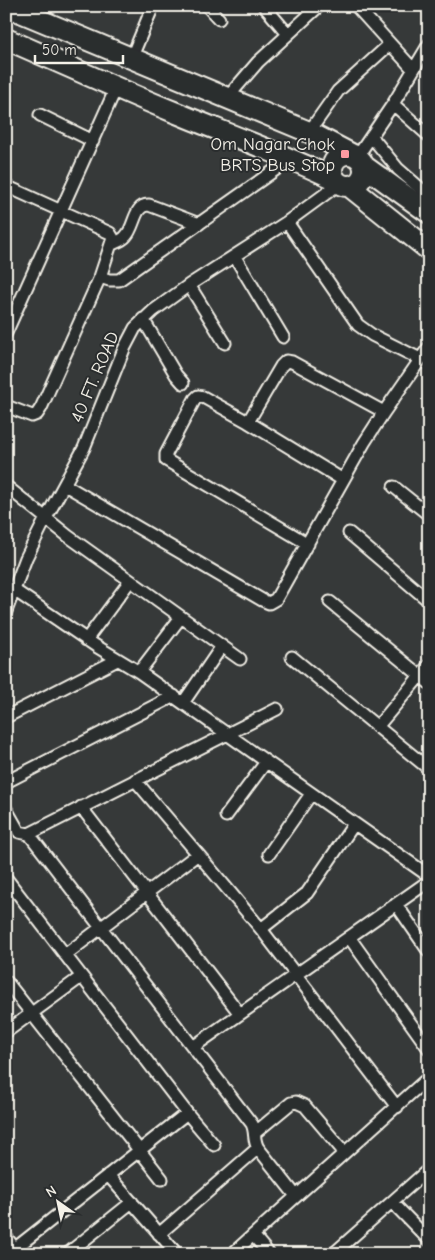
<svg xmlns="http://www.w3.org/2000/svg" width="435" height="1260" font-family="'Comic Neue',sans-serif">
	<rect width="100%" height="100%" fill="#363939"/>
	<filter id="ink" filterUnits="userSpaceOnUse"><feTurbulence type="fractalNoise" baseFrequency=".02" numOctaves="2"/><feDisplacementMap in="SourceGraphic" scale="10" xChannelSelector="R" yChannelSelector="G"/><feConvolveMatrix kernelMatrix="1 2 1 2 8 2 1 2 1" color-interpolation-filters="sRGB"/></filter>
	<g filter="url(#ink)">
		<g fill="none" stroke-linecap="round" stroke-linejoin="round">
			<defs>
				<path id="street" d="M207,6L219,19
					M264,6L288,34
					M356,6L413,69
					M131,59L153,6
					M227,98L258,62L319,6
					M393,104L429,136
					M40,115L93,141
					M309,132L338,91L390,44
					M371,136L398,169L429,196
					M357,157L393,104L429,44
					M6,186L110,233L113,238L100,277L41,408L37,414L32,416L6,406
					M287,222L358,325L372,335L420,359
					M112,244C117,242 123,240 126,236C135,227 134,204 149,205L199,224
					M235,257L283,337
					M100,277L109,280H119L292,158
					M189,285L225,343
					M143,319L176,375L183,383
					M6,333L116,88
					M248,422L281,366L286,361L292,362L384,412
					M429,422V428
					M65,485L262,600L269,603L276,599L364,443L384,412L429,347
					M6,486L68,536L240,659
					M394,487L429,515
					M349,533L429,601
					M308,544L166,460V454L195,399L198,396L203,397L248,422L343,480
					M14,590L96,646L139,672L183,703L429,876
					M330,602L429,683
					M6,611L26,558L46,518L84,448L124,349L135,328L153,311L189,285L287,222L339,184
					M86,640L130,581
					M292,657L429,769
					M139,672L181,617
					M183,703L222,646
					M6,717L117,660
					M377,727L429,665
					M135,780L198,854
					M6,782L174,696
					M81,807L240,1014
					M6,809L19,832L29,834L277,709
					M226,816L266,762
					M29,834L252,1124C256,1132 253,1140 258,1148L296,1196
					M269,854L311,794
					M6,878L187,1113L214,1145
					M396,904L429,952
					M261,929L307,893L354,824
					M349,937L429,1049
					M65,955L198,854L261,929L397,1107
					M6,981L162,1179
					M6,1032L81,977
					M193,1047L429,881
					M256,1132L291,1103L296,1102L305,1106L344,1152
					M108,1175L177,1254
					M392,1202L429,1240
					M159,1234L258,1148
					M253,1235L269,1254
					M6,1237L19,1254
					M8,1254L187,1113
					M67,1254L132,1202
					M232,1254L429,1077
					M333,1254L429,1169"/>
				<path id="highway" d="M6,6L309,132L351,154
					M6,39C62,63 117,89 174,112C228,134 282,154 335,179
					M332 170a16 16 0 1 1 32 0a16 16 0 1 1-32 0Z
					M364,166L429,213
					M349,186L429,250"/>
			</defs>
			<use href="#street" stroke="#f4f1e8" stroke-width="15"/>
			<use href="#highway" stroke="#f4f1e8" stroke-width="24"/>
			<use href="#street" stroke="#2a2d2e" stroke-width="11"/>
			<use href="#highway" stroke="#2a2d2e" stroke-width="20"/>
		</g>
	</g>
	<rect fill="#ff9aa2" stroke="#2a2d2e" stroke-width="2" x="340" y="149" width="10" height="10" rx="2.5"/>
	<g text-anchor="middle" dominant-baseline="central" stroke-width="4" stroke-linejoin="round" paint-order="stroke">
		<g font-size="18" fill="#f4f1e8" stroke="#2a2d2e" text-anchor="end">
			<text x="335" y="144">Om Nagar Chok<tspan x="335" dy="21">BRTS Bus Stop</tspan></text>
		</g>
		<g font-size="18" fill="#f4f1e8" stroke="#2a2d2e">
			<text transform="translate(95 377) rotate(-67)">40 FT. ROAD</text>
		</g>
	</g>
	<rect width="435" height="1260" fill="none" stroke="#2a2d2e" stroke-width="25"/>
	<rect x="12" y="12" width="410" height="1235" fill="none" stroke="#f4f1e8" stroke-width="2" filter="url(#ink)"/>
	<g transform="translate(58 1202) rotate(327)" stroke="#2a2d2e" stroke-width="4" paint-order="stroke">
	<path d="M0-4L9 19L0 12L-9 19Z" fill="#f4f1e8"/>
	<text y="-8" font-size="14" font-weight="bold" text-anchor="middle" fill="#f4f1e8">N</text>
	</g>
	<path d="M35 55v8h88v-8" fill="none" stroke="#f4f1e8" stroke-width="2.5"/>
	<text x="42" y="55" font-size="15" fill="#f4f1e8" stroke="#2a2d2e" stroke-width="4" paint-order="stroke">50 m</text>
</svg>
